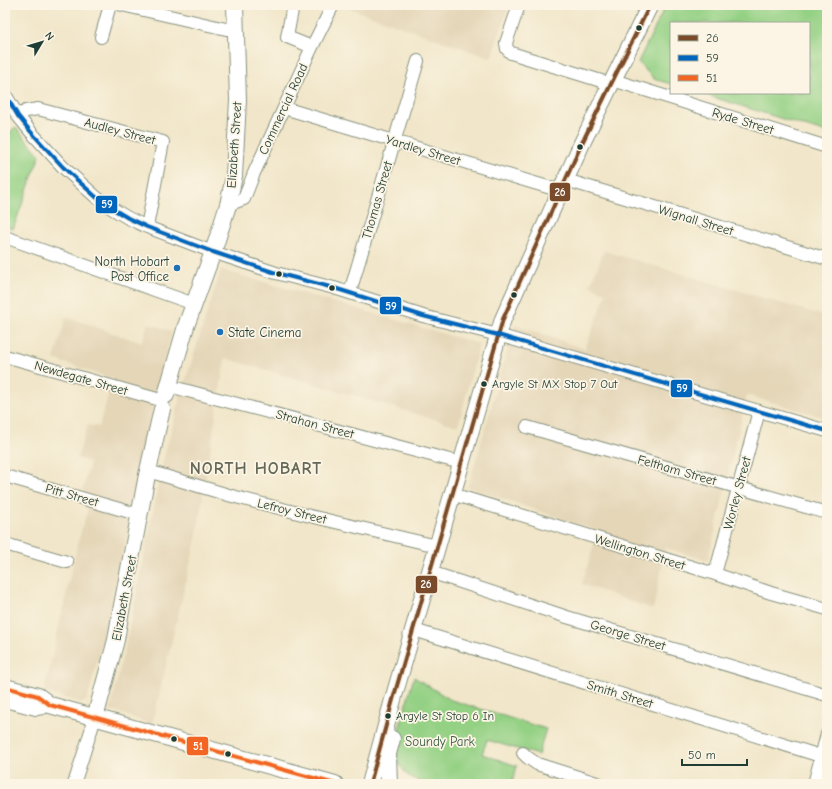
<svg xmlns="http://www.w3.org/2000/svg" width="832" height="789" font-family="'Comic Neue',sans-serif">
	<rect width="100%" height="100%" fill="#fcf5e5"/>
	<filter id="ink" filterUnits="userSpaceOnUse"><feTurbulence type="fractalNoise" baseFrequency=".025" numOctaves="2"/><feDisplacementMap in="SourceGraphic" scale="8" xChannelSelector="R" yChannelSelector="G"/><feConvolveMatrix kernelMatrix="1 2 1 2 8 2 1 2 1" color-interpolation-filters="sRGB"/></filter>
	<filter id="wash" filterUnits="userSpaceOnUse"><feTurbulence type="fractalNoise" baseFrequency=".012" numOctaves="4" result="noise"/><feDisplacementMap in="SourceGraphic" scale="16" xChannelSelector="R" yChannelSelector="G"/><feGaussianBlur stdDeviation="0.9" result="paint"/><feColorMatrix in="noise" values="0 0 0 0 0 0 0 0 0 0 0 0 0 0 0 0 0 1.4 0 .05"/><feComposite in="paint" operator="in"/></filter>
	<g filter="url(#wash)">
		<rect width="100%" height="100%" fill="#f1e6c9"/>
		<path fill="#e4d6b7" d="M340,5H509L491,58Z
			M604,251L827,317V418L747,395L708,561L666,548L653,609L582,584L598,531L468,487L515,325L585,349L606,294L590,285Z
			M221,270L479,344L458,426L225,358L196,539L152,724L110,710L132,617L162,465L180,398Z
			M66,317L142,343L148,323L172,332L157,387L130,526L118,571L112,607L87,700L82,703L44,692L78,542L87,511L83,489L90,462L77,458L88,425L99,427L113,379L54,359Z"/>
		<path fill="#95d185" stroke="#5a875c" d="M666,5H827V133L700,93H809V23H671V84L654,79L638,62Z
			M15,127L40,155L13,229L5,226V142L12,130Z
			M414,677L451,700L546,729L538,755L487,740L482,754L517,766L512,784H424L407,775L399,764L396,751L397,736Z"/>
	</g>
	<g filter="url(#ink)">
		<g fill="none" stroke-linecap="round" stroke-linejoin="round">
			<defs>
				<path id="minor" d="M122,5L226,29H236
					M293,5L287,37L312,47
					M519,5L506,43L507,49L511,53L611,84
					M101,37L110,5
					M613,80L827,147
					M5,94L18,116L31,132L63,167L96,197L113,209L128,218L147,227L213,252L276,273L334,288L423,316L498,335L827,431
					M284,108L561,191
					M18,116L26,111L38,109L163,142L147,227
					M566,180L827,259
					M228,205L244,199L254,173L312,47L333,5
					M5,237L194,304
					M350,292L418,61
					M5,356L157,399
					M169,386L461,463
					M527,427L827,513
					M148,471L232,496L310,516L437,546
					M5,476L140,515
					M452,494L715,574L771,593L827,609
					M5,544L67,562
					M430,572L567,617L827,695
					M715,574L759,411
					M414,630L827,758
					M523,753L527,757L537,764L600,784
					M74,784L95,718
					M814,784L827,734"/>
				<path id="major" d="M166,395L186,326L213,252L228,205L234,176L238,100L235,5
					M5,687L38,696L50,705L335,784
					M5,699L36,707L42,706
					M95,718L116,640L120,616L147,475L162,409
					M370,784L394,696L503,319L582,143L611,84L650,5
					M389,784L388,754L392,739"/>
			</defs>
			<use href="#minor" stroke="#88927e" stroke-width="14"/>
			<use href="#major" stroke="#88927e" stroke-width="18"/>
			<use href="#minor" stroke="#fff" stroke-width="12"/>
			<use href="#major" stroke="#fff" stroke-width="16"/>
			<defs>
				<path id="bus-1" d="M370,784L394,696L503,319L582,143L611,84L650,5"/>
				<path id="bus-2" d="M5,94L18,116L31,132L63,167L96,197L113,209L128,218L147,227L213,252L276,273L334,288L423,316L498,335L827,431"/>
				<path id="bus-3" d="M5,687L38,696L50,705L335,784"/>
			</defs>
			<use href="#bus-1" stroke="#fcf5e5" stroke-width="7"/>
			<use href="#bus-2" stroke="#fcf5e5" stroke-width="7"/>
			<use href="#bus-3" stroke="#fcf5e5" stroke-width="7"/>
			<use href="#bus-1" stroke="#7a4b2a" stroke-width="4"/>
			<use href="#bus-2" stroke="#0065bd" stroke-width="4"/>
			<use href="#bus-3" stroke="#f26522" stroke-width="4"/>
		</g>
	</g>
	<g fill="#1f3d34" stroke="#fcf5e5" stroke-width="1.5">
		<circle cx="639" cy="28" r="3.5"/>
		<circle cx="580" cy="147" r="3.5"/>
		<circle cx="279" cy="274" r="3.5"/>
		<circle cx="332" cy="288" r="3.5"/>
		<circle cx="514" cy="295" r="3.5"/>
		<circle cx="484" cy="384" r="3.5"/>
		<circle cx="388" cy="716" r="3.5"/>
		<circle cx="174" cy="739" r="3.5"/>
		<circle cx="228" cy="754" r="3.5"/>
	</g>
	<g fill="#1f6fb2" stroke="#fcf5e5" stroke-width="1.5">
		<circle cx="177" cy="268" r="4"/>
		<circle cx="220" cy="332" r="4"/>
	</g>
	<g text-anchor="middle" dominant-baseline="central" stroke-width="3.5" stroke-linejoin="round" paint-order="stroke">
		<g font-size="12" fill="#1f3d34" stroke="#fcf5e5" text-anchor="start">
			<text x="492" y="384">Argyle St MX Stop 7 Out</text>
			<text x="396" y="716">Argyle St Stop 6 In</text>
		</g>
		<g font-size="13" fill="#1f3d34" stroke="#fcf5e5">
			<text transform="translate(283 109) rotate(-65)">Commercial Road</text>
			<text transform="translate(743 121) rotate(17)">Ryde Street</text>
			<text transform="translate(120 131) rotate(15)">Audley Street</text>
			<text transform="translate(234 145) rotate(-86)">Elizabeth Street</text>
			<text transform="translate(423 150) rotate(17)">Yardley Street</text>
			<text transform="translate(377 200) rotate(-74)">Thomas Street</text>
			<text transform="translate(696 220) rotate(17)">Wignall Street</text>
			<text transform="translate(81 378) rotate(16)">Newdegate Street</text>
			<text transform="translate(315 424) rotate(15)">Strahan Street</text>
			<text transform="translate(677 470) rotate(16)">Feltham Street</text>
			<text transform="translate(737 493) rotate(-75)">Worley Street</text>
			<text transform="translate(72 495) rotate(16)">Pitt Street</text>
			<text transform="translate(292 511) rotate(14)">Lefroy Street</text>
			<text transform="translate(640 552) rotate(17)">Wellington Street</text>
			<text transform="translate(124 598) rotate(-79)">Elizabeth Street</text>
			<text transform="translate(628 635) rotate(17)">George Street</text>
			<text transform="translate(620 694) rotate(17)">Smith Street</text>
		</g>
		<g font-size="13" fill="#1f3d34" stroke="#fcf5e5" text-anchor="end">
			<text x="169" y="261">North Hobart<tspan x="169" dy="15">Post Office</tspan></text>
			<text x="228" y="332" text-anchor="start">State Cinema</text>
		</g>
		<g font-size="13" fill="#375b44" stroke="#fcf5e5">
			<text x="440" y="741">Soundy Park</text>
		</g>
		<g font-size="17" font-weight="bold" letter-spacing="1" fill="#646857" stroke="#fcf5e5">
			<text x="256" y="468">NORTH HOBART</text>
		</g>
	</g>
	<g stroke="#fcf5e5" stroke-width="1.5">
		<rect x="549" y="182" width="22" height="20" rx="4" fill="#7a4b2a"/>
		<rect x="95" y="195" width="23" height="19" rx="4" fill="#0065bd"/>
		<rect x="379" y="296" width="23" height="19" rx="4" fill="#0065bd"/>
		<rect x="670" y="379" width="23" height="19" rx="4" fill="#0065bd"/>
		<rect x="415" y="575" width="23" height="19" rx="4" fill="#7a4b2a"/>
		<rect x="186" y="736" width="23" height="20" rx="4" fill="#f26522"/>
	</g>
	<g font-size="11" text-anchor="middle" font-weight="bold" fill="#fff">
		<text x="560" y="196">26</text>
		<text x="107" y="208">59</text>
		<text x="391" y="310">59</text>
		<text x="682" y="392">59</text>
		<text x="426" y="588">26</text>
		<text x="198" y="750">51</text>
	</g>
	<rect width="832" height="789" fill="none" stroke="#fcf5e5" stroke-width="20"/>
	<rect x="670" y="22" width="140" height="72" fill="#fcf5e5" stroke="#a4ab9e"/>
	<rect x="678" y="35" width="20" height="6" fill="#7a4b2a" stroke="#a4ab9e"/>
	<text x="706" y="42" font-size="12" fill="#1f3d34">26</text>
	<rect x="678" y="55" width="20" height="6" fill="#0065bd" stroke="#a4ab9e"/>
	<text x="706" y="62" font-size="12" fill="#1f3d34">59</text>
	<rect x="678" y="75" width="20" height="6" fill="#f26522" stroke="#a4ab9e"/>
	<text x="706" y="82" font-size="12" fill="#1f3d34">51</text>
	<g transform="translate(42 42) rotate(52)" stroke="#fcf5e5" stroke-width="3" paint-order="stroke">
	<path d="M0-3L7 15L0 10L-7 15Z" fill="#1f3d34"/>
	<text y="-6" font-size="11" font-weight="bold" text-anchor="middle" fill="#1f3d34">N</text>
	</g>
	<path d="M682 759v6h65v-6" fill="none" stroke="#1f3d34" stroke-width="2"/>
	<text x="688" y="759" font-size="12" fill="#1f3d34" stroke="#fcf5e5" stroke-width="3" paint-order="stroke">50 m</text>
</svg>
